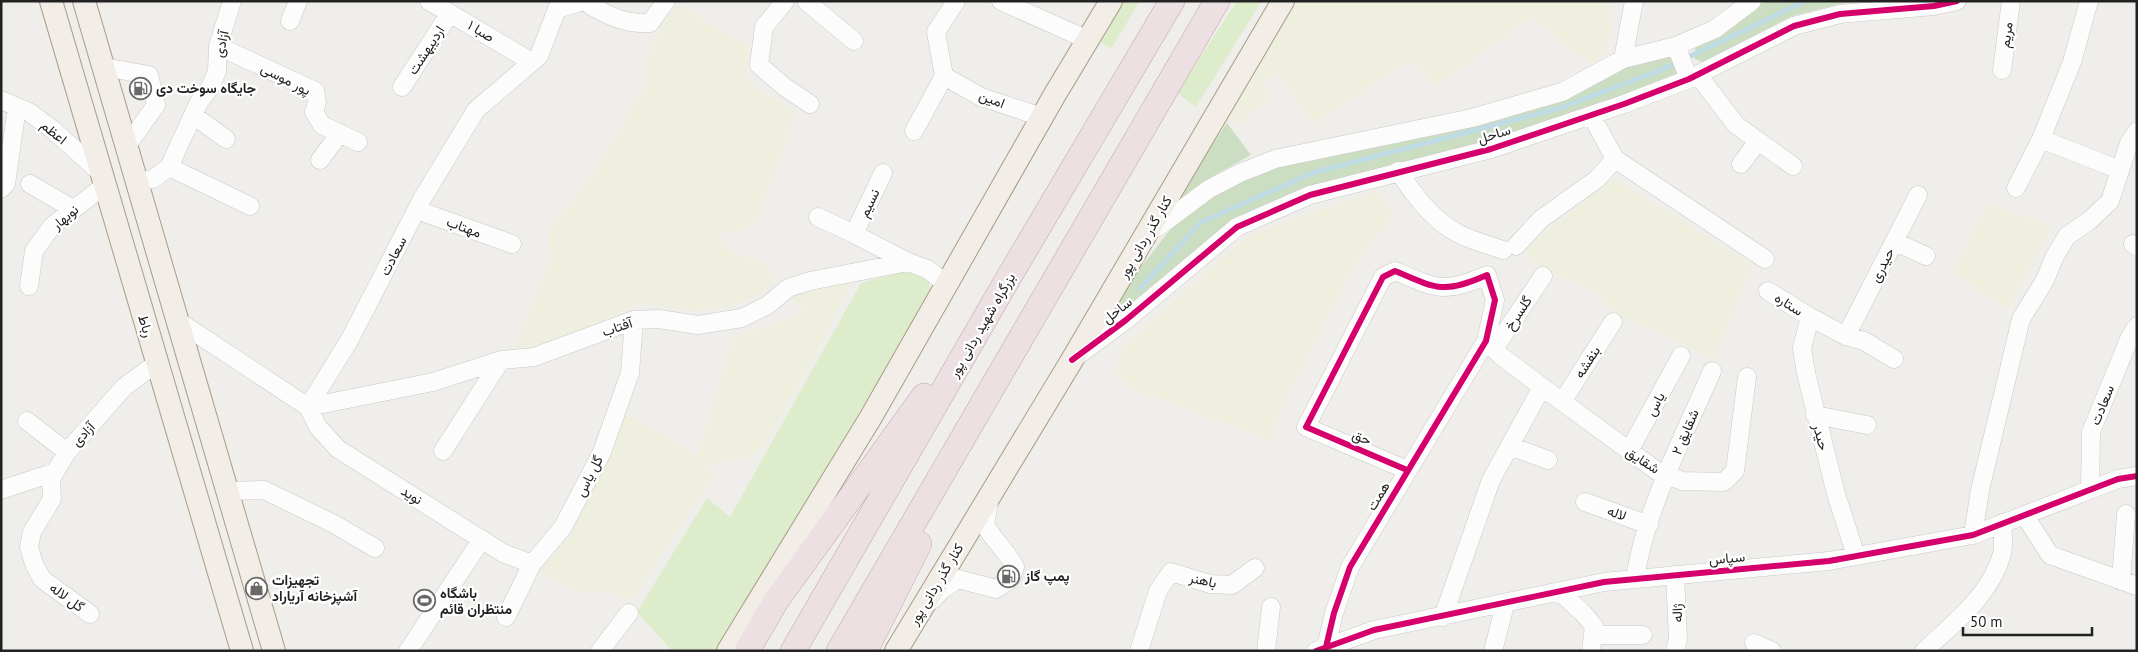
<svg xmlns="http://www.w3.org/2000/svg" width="2138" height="652" font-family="'PT Sans',Vazirmatn,sans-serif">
	<rect width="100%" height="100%" fill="#f0eeeb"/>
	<path fill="#efefdf" d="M1297,1H1610L1612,31L1603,54L1592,65L1531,17L1437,87L1409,60L1314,124L1278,72L1261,82L1272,99L1236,125L1227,113L1264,50Z
		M677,4L750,47L744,79L794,111L785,146L756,221L739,231L719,233L730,251L764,264L776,276L763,294L731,306L692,311L653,305L634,304L601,324L546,343L514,349L549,264L548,232L592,176L644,89L651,47Z
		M1613,178L1752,265L1715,358L1620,315L1592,290L1545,270L1523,250Z
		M1376,192L1395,213L1352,269L1282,406L1272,441L1136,390L1117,376L1119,351L1245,237L1312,212Z
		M1987,204L2052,226L2008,309L1953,273Z
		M853,280L824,339L763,447L752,456L708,465L715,474L632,600L608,591L577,592L540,571L573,532L625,412L697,456L734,337L804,314L802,308L790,298L810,289Z"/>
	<path fill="#ddeccb" d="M1124,1H1140L1111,49L1100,41Z
		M1237,1H1262L1196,107L1177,93Z
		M909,270L928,278L931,291L719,651H672L637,612L707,498L730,517L861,283Z"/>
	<path fill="#cbdec1" d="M1764,1H1864L1840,4L1792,16L1703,62L1694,59L1696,45L1739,21Z
		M1671,52L1681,78L1633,97L1246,217L1119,316L1115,308L1137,272L1173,226L1210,193L1268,166L1472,122L1624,63Z
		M1227,123L1251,155L1213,176L1169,209Z"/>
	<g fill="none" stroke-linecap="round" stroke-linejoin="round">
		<path stroke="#bfdbe3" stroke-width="5" d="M1140,289L1200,223L1312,173L1560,108L1661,70L1806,1"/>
		<defs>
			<path id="minor" d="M429,1L532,62
				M584,1C604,15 626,25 650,23L666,1
				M785,1L764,27L759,65L786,88L810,104
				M806,1L854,41
				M956,1L936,32L944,76L981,97L1042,117
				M1001,1L1088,40
				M290,21L298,1
				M218,46L315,91L317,102L314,112L322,125L358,142
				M1676,46L1689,79
				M1623,59L1634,1
				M103,67L149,75L156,105L126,147
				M2002,70L2011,1
				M1698,75L1736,125L1793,166
				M402,87L450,13
				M1,100L29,112L52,129L101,173
				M193,115L226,139
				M1591,115L1615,159
				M914,131L944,76
				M2041,139L2120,170
				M320,160L340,133
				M1741,164L1758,141
				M169,167L250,206
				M1398,171C1415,196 1432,220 1459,234C1473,241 1489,245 1503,250
				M137,182L153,179L169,167L199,102L210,88L217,71L218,46L232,1
				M30,184L73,209
				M2016,188L2041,139L2072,62L2089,1
				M1,189L6,184L17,107
				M417,210L512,244
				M818,217L854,234L908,262
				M1148,231L1158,227L1209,189L1240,173L1275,159L1472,118L1562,92L1623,59L1676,46L1715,29L1752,1
				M854,234L883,173
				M1895,242L1926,256
				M2133,244L2137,247
				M1516,246L1541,219L1597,179L1615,159L1765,259
				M29,286L34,251L52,226L105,185
				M1768,291L1810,317L1846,336L1864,341L1894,359
				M1810,317L1802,348L1806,373L1836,494L1856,556
				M178,321L308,407L318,427L338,449L503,553L532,564
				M1846,336L1918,195
				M1486,341L1501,356L1542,387L1657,471L1682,481L1724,482L1735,471L1747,377
				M1494,349L1543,276
				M1077,356L1126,320L1237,227L1310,195L1491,149L1624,104L1689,79L1794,26L1840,14L1934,6L1957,1
				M1562,402L1613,322
				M308,407L433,382L501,360L534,357L634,320L659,319L698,325L742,318L768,305L788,288L810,281L908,262L927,269L947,284
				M308,407L350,339L422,199L476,110L539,56L557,9L584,1
				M1815,415L1867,425
				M27,421L67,452
				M1510,446L1548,460
				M443,451L501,360
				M1629,451L1681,356
				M1,490L55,472
				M2090,490L2091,432L2130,337L2137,326
				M227,491L264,490L334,524L375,548
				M1585,502L1649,525
				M2025,516L2050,555L2137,586
				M1973,535L1980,490L2021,319L2045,280L2055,256L2067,236L2090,220L2110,201L2129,143L2137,131
				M1635,579C1645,510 1684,436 1712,371
				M2121,581L2126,514
				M1560,592L1583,613L1594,626L1591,651
				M931,601L942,590L958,579L996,589L1010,580L1015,567C1007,551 994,541 985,525L989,502
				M90,614L42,579L34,564L29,547L32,532L52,499L51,479L67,452L124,387L157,363
				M506,617L532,564L563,527L602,452L630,373L634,320
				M1443,617L1491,480L1542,387
				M1594,635H1643
				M1754,643L1772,651
				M1326,647L1334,613L1350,567L1486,341L1495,300L1487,275C1444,294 1437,289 1395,271L1383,277L1306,427L1407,470
				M408,651L482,539
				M600,651L629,613
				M1139,651L1158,591L1171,572L1210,584L1232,585L1255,568
				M1266,651L1271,607
				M1316,651L1374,630L1604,582L1829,561L1973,535L2118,479L2137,476
				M1493,651L1505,605
				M1675,651L1678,639L1675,575
				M1924,651C1953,624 1991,595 2002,554C2004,544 2003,533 2002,523"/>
			<path id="major" d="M51,1L242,651
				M84,1L274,651
				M728,651L871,417L1054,96L1111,1
				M896,651L1072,360L1283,1"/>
			<path id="highway" d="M747,651L776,601L924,396
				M793,651L1006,282L1172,1
				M839,651L1217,1
				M865,651L919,544"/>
		</defs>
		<use href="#minor" stroke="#c9c8c7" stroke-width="19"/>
		<use href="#major" stroke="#a79c86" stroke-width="24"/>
		<use href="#highway" stroke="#c5a2ac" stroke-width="26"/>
		<use href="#minor" stroke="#fdfcfc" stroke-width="18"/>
		<use href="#major" stroke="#f3ede7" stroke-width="22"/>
		<use href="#highway" stroke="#ece0e2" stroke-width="25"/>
		<defs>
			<path id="cycleway" d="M1072,360L1126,320L1237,227L1310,195L1491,149L1624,104L1689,79L1794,26L1840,14L1934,6L1957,1
				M1326,647L1334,613L1350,567L1486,341L1495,300L1487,275C1444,294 1437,289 1395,271L1383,277L1306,427L1407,470
				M1316,651L1374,630L1604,582L1829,561L1973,535L2118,479L2137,476"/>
		</defs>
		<use href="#cycleway" stroke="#fff" stroke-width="9"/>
		<use href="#cycleway" stroke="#d6006c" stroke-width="6"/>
	</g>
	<defs>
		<symbol id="fuel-ring" viewBox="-11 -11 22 22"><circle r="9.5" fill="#fff" stroke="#6a6968" stroke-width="1.5"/><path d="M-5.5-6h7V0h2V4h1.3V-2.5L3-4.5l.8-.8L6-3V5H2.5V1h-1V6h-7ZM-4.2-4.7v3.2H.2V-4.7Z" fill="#6a6968"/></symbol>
		<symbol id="shop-ring" viewBox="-11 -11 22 22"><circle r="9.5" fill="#fff" stroke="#6a6968" stroke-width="1.5"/><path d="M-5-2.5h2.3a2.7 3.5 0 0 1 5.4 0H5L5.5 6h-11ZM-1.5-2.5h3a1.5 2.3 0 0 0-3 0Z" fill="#6a6968"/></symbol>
		<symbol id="stadium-ring" viewBox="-11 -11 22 22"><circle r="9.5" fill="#fff" stroke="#6a6968" stroke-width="1.5"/><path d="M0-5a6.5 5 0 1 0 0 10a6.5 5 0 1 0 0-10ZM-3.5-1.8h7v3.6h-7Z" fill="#6a6968"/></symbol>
	</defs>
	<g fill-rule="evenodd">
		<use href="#fuel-ring" x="128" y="76" width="25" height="25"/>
		<use href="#fuel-ring" x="996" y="564" width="25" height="25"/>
		<use href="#shop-ring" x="244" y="576" width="25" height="25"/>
		<use href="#stadium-ring" x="412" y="588" width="25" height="25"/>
	</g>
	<g text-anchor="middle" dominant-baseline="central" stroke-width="4.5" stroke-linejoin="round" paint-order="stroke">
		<g font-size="14" fill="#222" stroke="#fff">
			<text transform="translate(481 31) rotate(31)">صبا ۱</text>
			<text transform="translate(2006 35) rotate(-83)">مریم</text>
			<text transform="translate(221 44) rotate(-78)">آزادی</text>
			<text transform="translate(426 50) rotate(-57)">اردیبهشت</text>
			<text transform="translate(286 79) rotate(27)">پور موسی</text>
			<text transform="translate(992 99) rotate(21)">امین</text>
			<text transform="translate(54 132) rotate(39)">اعظم</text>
			<text transform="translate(1494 134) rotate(-17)">ساحل</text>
			<text transform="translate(869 203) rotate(-65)">نسیم</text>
			<text transform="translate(65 217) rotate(-40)">نوبهار</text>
			<text transform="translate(464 227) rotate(20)">مهتاب</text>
			<text transform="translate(1145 237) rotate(-60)">کنار گذر ردانی پور</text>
			<text transform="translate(393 256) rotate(-63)">سعادت</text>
			<text transform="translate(1882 265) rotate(-63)">حیدری</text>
			<text transform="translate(1789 304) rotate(32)">ستاره</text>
			<text transform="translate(1117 310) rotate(-38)">ساحل</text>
			<text transform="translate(1518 313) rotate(-56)">گلسرخ</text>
			<text transform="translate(982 325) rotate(-60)">بزرگراه شهید ردانی پور</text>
			<text transform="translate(146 326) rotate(74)">رباط</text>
			<text transform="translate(617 327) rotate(-19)">آفتاب</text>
			<text transform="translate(1587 362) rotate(-57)">بنفشه</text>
			<text transform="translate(1655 404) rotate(-62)">یاس</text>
			<text transform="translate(2102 405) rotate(-68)">سعادت</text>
			<text transform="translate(1685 432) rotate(-67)">شقایق ۲</text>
			<text transform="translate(83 434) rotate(-47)">آزادی</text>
			<text transform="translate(1362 437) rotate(23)">حق</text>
			<text transform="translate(1821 437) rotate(75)">حیدر</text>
			<text transform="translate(1643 460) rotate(33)">شقایق</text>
			<text transform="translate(589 476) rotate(-63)">گل یاس</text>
			<text transform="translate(412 495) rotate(32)">نوید</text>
			<text transform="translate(1378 496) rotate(-59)">همت</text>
			<text transform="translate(1617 513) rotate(20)">لاله</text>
			<text transform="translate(1727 558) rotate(-5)">سپاس</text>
			<text transform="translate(1203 580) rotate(12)">باهنر</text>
			<text transform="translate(936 584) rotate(-59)">کنار گذر ردانی پور</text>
			<text transform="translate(67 597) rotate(36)">گل لاله</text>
			<text transform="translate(1677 613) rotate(-92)">ژاله</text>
		</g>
		<g font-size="14" font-weight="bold" fill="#222" stroke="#fff" text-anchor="start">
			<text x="156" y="88">جایگاه سوخت دی</text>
			<text x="1025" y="576">پمپ گاز</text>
			<text x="272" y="580">تجهیزات<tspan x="272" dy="16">آشپزخانه آریاراد</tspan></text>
			<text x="440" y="593">باشگاه<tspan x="440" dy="16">منتظران قائم</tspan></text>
		</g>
	</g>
	<rect width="2138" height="652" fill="none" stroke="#222222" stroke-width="5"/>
	<path d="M1963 627v8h129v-8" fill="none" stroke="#222222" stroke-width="2.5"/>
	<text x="1970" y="627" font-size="15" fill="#222222" stroke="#ffffff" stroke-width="4" paint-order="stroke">50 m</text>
</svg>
